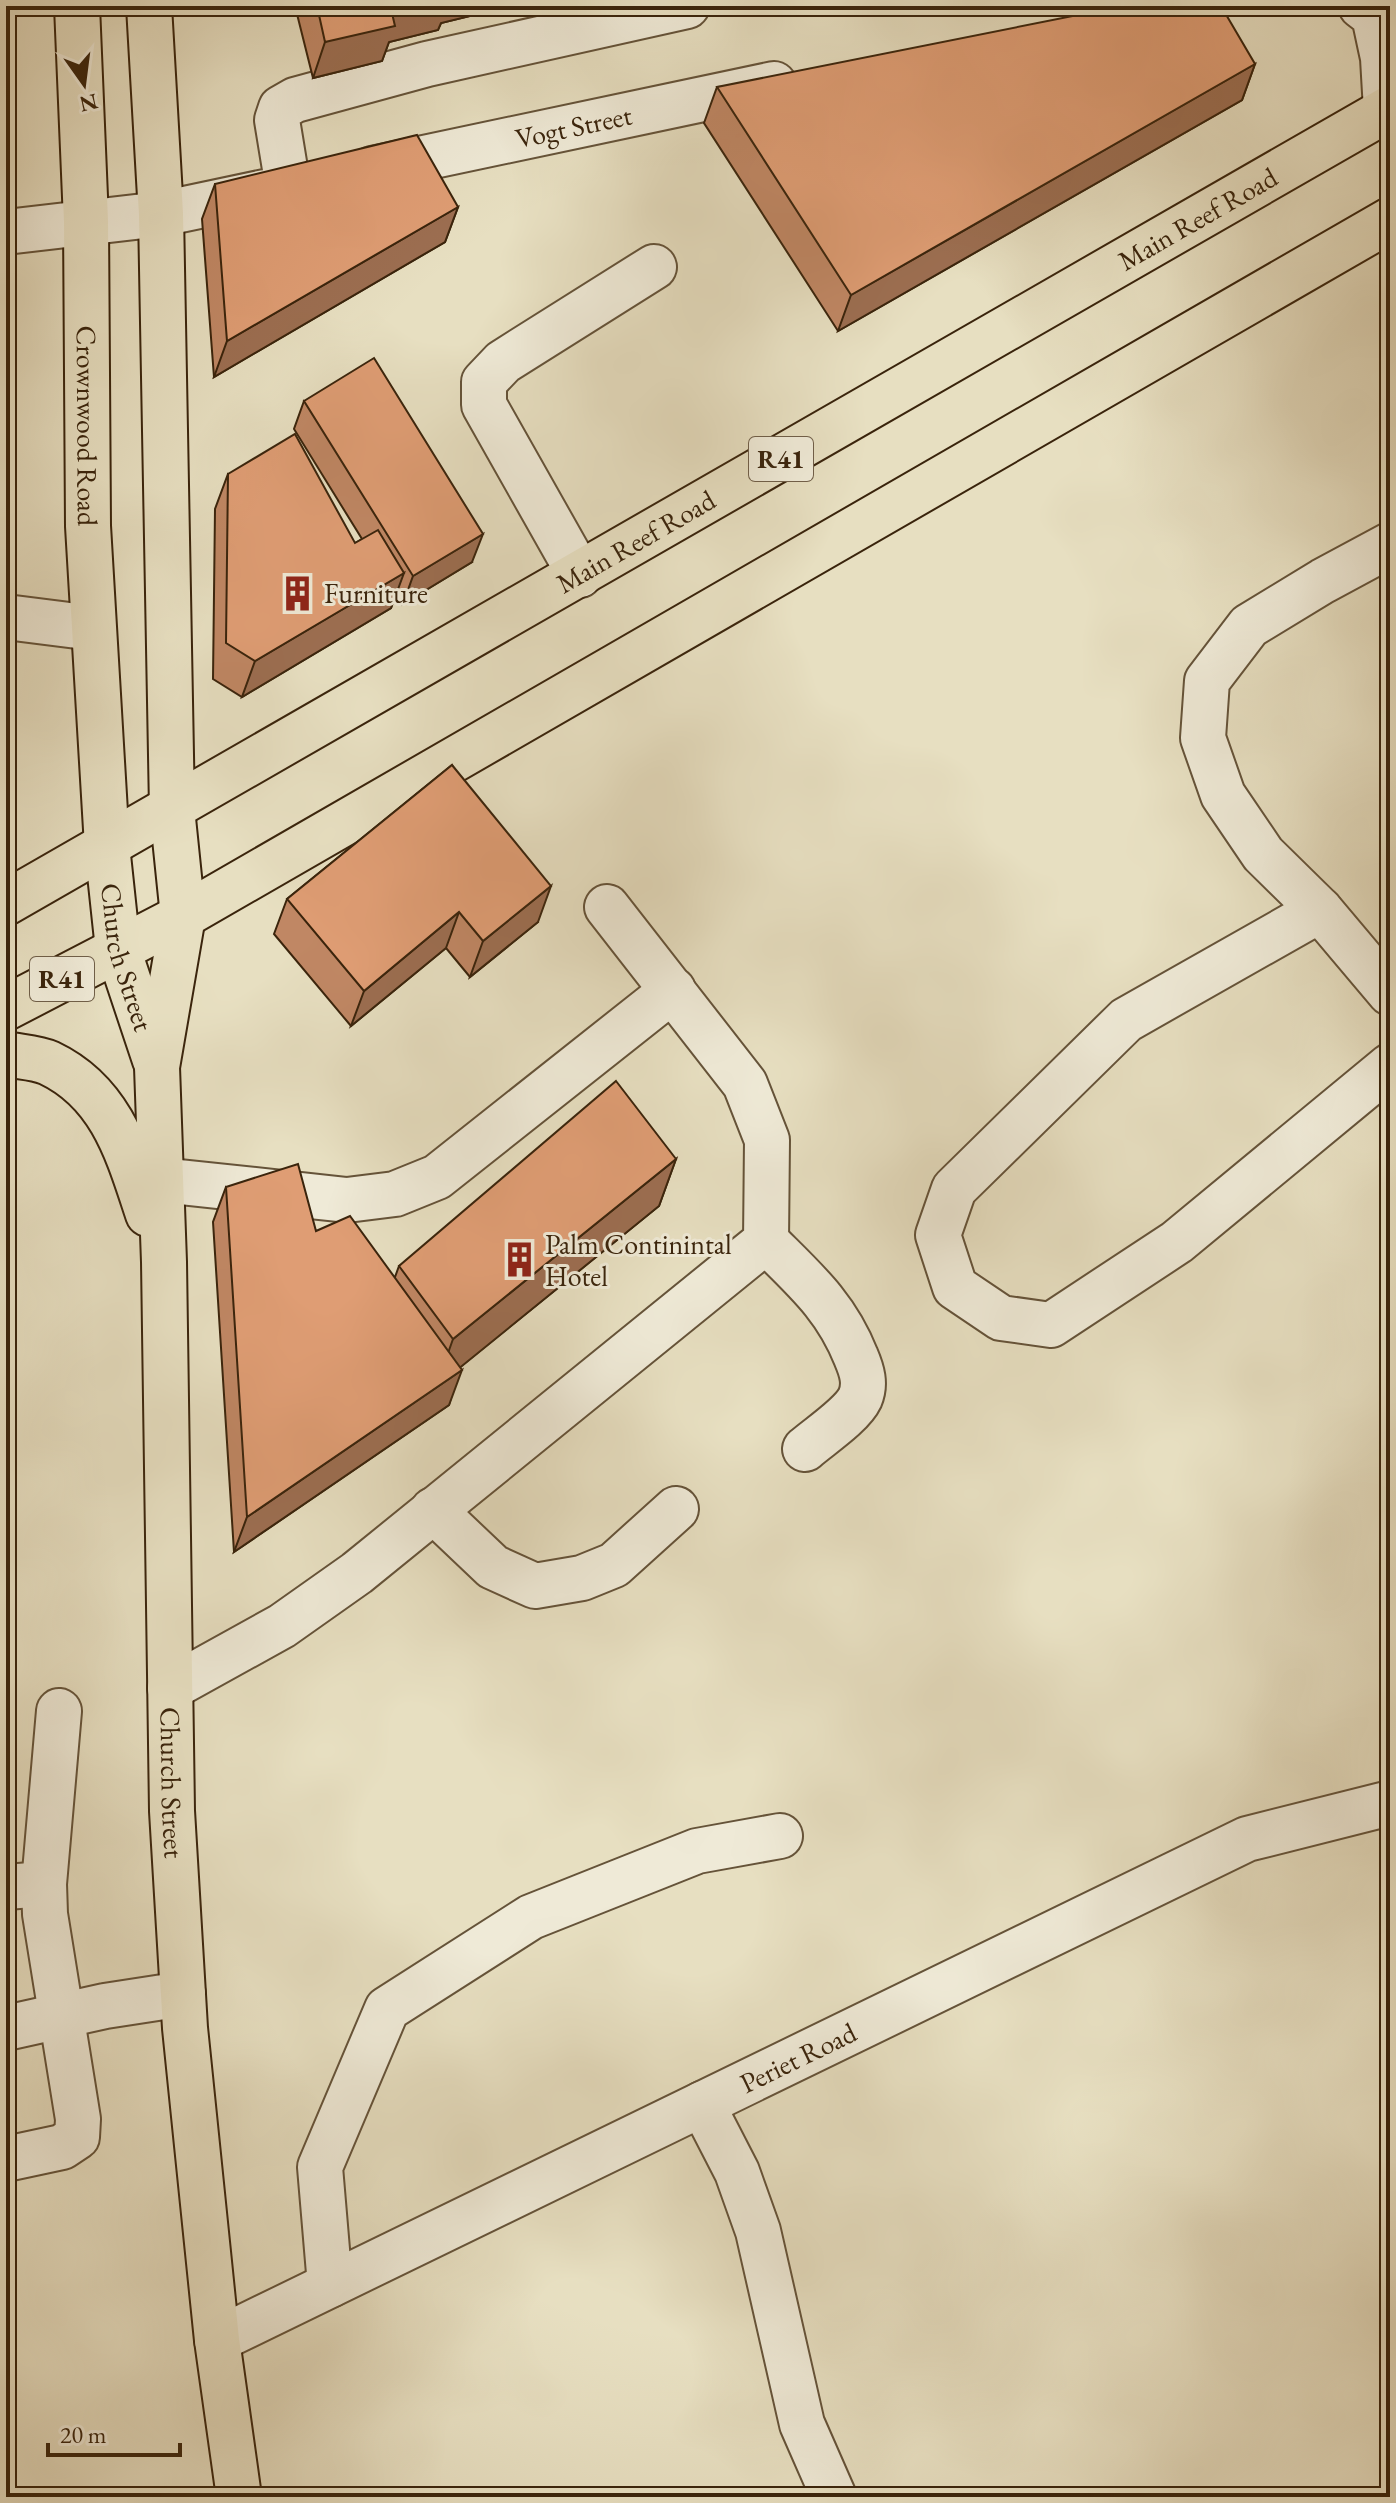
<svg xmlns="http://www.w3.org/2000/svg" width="1396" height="2503" font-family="'EB Garamond',serif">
	<rect width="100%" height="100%" fill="#e7dfc1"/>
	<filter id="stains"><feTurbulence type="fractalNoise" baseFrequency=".0025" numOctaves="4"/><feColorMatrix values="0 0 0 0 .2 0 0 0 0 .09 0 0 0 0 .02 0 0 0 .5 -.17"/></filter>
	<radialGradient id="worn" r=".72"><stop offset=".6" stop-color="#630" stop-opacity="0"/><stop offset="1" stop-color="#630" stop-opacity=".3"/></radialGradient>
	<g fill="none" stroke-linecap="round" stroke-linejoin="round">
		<defs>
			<g id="minor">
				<path d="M1361,6L1374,16L1383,58L1386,110"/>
				<path id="s1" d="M372,169L774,84"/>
				<path d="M288,187L277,120L281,108L295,100L427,64L687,6"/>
				<path d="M6,232L161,214L265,192"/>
				<path d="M1390,545L1323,581L1249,626L1207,681L1203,738L1223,795L1263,854L1320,910L1390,993"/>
				<path d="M580,575L484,405V382L503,362L654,267"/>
				<path d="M6,617L93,628"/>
				<path d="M1320,910L1126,1020L954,1189L938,1235L955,1287L1001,1318L1051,1325L1177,1242L1390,1066"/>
				<path d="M161,1180L347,1200L395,1194L437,1177L673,990"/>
				<path d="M766,1241C804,1279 836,1306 856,1357C862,1371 866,1384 860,1398C852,1415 820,1436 805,1449"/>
				<path d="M433,1510L493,1567L535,1586L582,1578L614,1565L676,1509"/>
				<path d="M170,1688L282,1626L357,1573L766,1241L767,1140L745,1084L607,907"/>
				<path d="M6,1887L44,1884"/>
				<path d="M6,2028L105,2006L183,1994"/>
				<path d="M702,2104L737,2172L758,2231L802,2424L834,2497"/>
				<path d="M6,2159L62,2147L77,2137L78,2119L45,1914L44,1884L59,1711"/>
				<path d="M330,2285L320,2167L387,2009L531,1917L697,1851L780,1836"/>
				<path id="s2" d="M217,2340L1247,1839L1390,1803"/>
			</g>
			<g id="major">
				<path id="s3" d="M77,6L86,221L88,526L107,846L118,949L155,1060"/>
				<path id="s4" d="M149,6L161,214L172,809L183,916L157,1067L164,1262L172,1811L185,2028L217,2340L239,2497"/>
				<path id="s5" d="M6,903L1390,108"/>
				<path d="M6,1008L183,916L1390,220"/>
				<path d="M6,1054C19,1057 36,1057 49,1063C112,1093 128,1154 148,1214"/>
			</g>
		</defs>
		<use href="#minor" stroke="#655339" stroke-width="48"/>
		<use href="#major" stroke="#3a240c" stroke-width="48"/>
		<use href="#minor" stroke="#efead7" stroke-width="44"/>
		<use href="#major" stroke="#e7dfc1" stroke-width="44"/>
	</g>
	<path fill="#c08764" stroke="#3a240c" stroke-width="2" d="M295,6H511L441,23L438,30L389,42L382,61L313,78Z
		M1255,64L1242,100L838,331L704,123L717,87Z
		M215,184L458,207L445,242L214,377L202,219Z
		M304,401L472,562L403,604L396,594L391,608L242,697L213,679L215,509L228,474L355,543L362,539L294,429Z
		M452,765L538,922L470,977L446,948L351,1026L274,934L287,899Z
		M676,1159L659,1206L460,1367L449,1405L234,1552L213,1222L226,1187L316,1231L395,1277L399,1266Z"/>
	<path fill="#9c6e51" stroke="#3a240c" stroke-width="2" d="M403,6H511L441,23L438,30L389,42L382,61L313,78L325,42L391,9Z
		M1255,64L1242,100L838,331L851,295Z
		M458,207L445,242L214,377L227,341Z
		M483,534L472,562L403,604L413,576Z
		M404,573L391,608L242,697L255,661Z
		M551,886L538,922L470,977L483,941Z
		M459,912L446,948L351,1026L364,991Z
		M676,1159L659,1206L436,1387L453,1339Z
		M462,1370L449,1405L234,1552L247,1517Z"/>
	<path fill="#df9d74" stroke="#3a240c" stroke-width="2" d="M317,6H403L391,9L395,26L325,42Z
		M1123,6H1221L1255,64L851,295L717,87Z
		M417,135L458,207L227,341L215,184Z
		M374,358L483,534L413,576L304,401Z
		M295,434L355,543L378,530L404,573L255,661L226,643L228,474Z
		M452,765L551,886L483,941L459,912L364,991L287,899Z
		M616,1081L676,1159L453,1339L399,1266Z
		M298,1164L316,1231L350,1216L462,1370L247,1517L226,1187Z"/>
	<defs>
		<symbol id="building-bare" viewBox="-9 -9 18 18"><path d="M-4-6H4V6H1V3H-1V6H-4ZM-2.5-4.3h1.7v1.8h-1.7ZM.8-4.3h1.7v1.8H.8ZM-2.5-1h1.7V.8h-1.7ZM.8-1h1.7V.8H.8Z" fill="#8f2418" stroke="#efead7" stroke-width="2.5" paint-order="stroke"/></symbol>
	</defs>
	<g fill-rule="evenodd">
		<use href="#building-bare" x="272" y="568" width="51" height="51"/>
		<use href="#building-bare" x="494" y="1234" width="51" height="51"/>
	</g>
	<g text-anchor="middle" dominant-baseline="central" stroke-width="6" stroke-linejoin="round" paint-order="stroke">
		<g fill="#efead7" stroke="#705f49" stroke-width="2">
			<rect x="749" y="437" width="64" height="44" rx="6"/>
			<rect x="30" y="957" width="64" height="44" rx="6"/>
		</g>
		<g font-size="26" font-weight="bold" fill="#3a240c">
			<text x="781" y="459">R41</text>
			<text x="62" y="979">R41</text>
		</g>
		<g font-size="28" fill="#3a240c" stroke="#efead7">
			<text stroke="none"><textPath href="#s1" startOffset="206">Vogt Street</textPath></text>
			<text stroke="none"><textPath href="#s5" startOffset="1374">Main Reef Road</textPath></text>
			<text stroke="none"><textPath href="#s3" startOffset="420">Crownwood Road</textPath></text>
			<text stroke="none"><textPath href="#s5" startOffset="726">Main Reef Road</textPath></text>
			<text stroke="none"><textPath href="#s3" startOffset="954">Church Street</textPath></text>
			<text stroke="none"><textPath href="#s4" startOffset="1780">Church Street</textPath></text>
			<text stroke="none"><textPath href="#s2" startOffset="646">Periet Road</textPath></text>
		</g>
		<g font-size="28" fill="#3a240c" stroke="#efead7" text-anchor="start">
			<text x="324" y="593">Furniture</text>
			<text x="545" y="1244">Palm Continintal<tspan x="545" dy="32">Hotel</tspan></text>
		</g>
	</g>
	<rect width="1396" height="2503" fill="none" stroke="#e7dfc1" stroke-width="32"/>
	<rect x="8" y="8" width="1380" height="2487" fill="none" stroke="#3a240c" stroke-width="4"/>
	<rect x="16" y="16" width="1364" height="2471" fill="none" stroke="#3a240c" stroke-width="2"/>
	<g transform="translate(84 84) rotate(166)" stroke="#efead7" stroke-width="6" paint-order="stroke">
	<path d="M0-6L14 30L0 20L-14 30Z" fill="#3a240c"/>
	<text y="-12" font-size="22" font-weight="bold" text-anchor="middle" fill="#3a240c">N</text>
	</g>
	<path d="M48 2443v12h132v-12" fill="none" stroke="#3a240c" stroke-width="4"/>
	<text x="60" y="2443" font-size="24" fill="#3a240c" stroke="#efead7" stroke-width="6" paint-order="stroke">20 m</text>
	<rect width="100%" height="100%" filter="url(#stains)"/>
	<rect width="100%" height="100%" fill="url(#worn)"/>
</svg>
